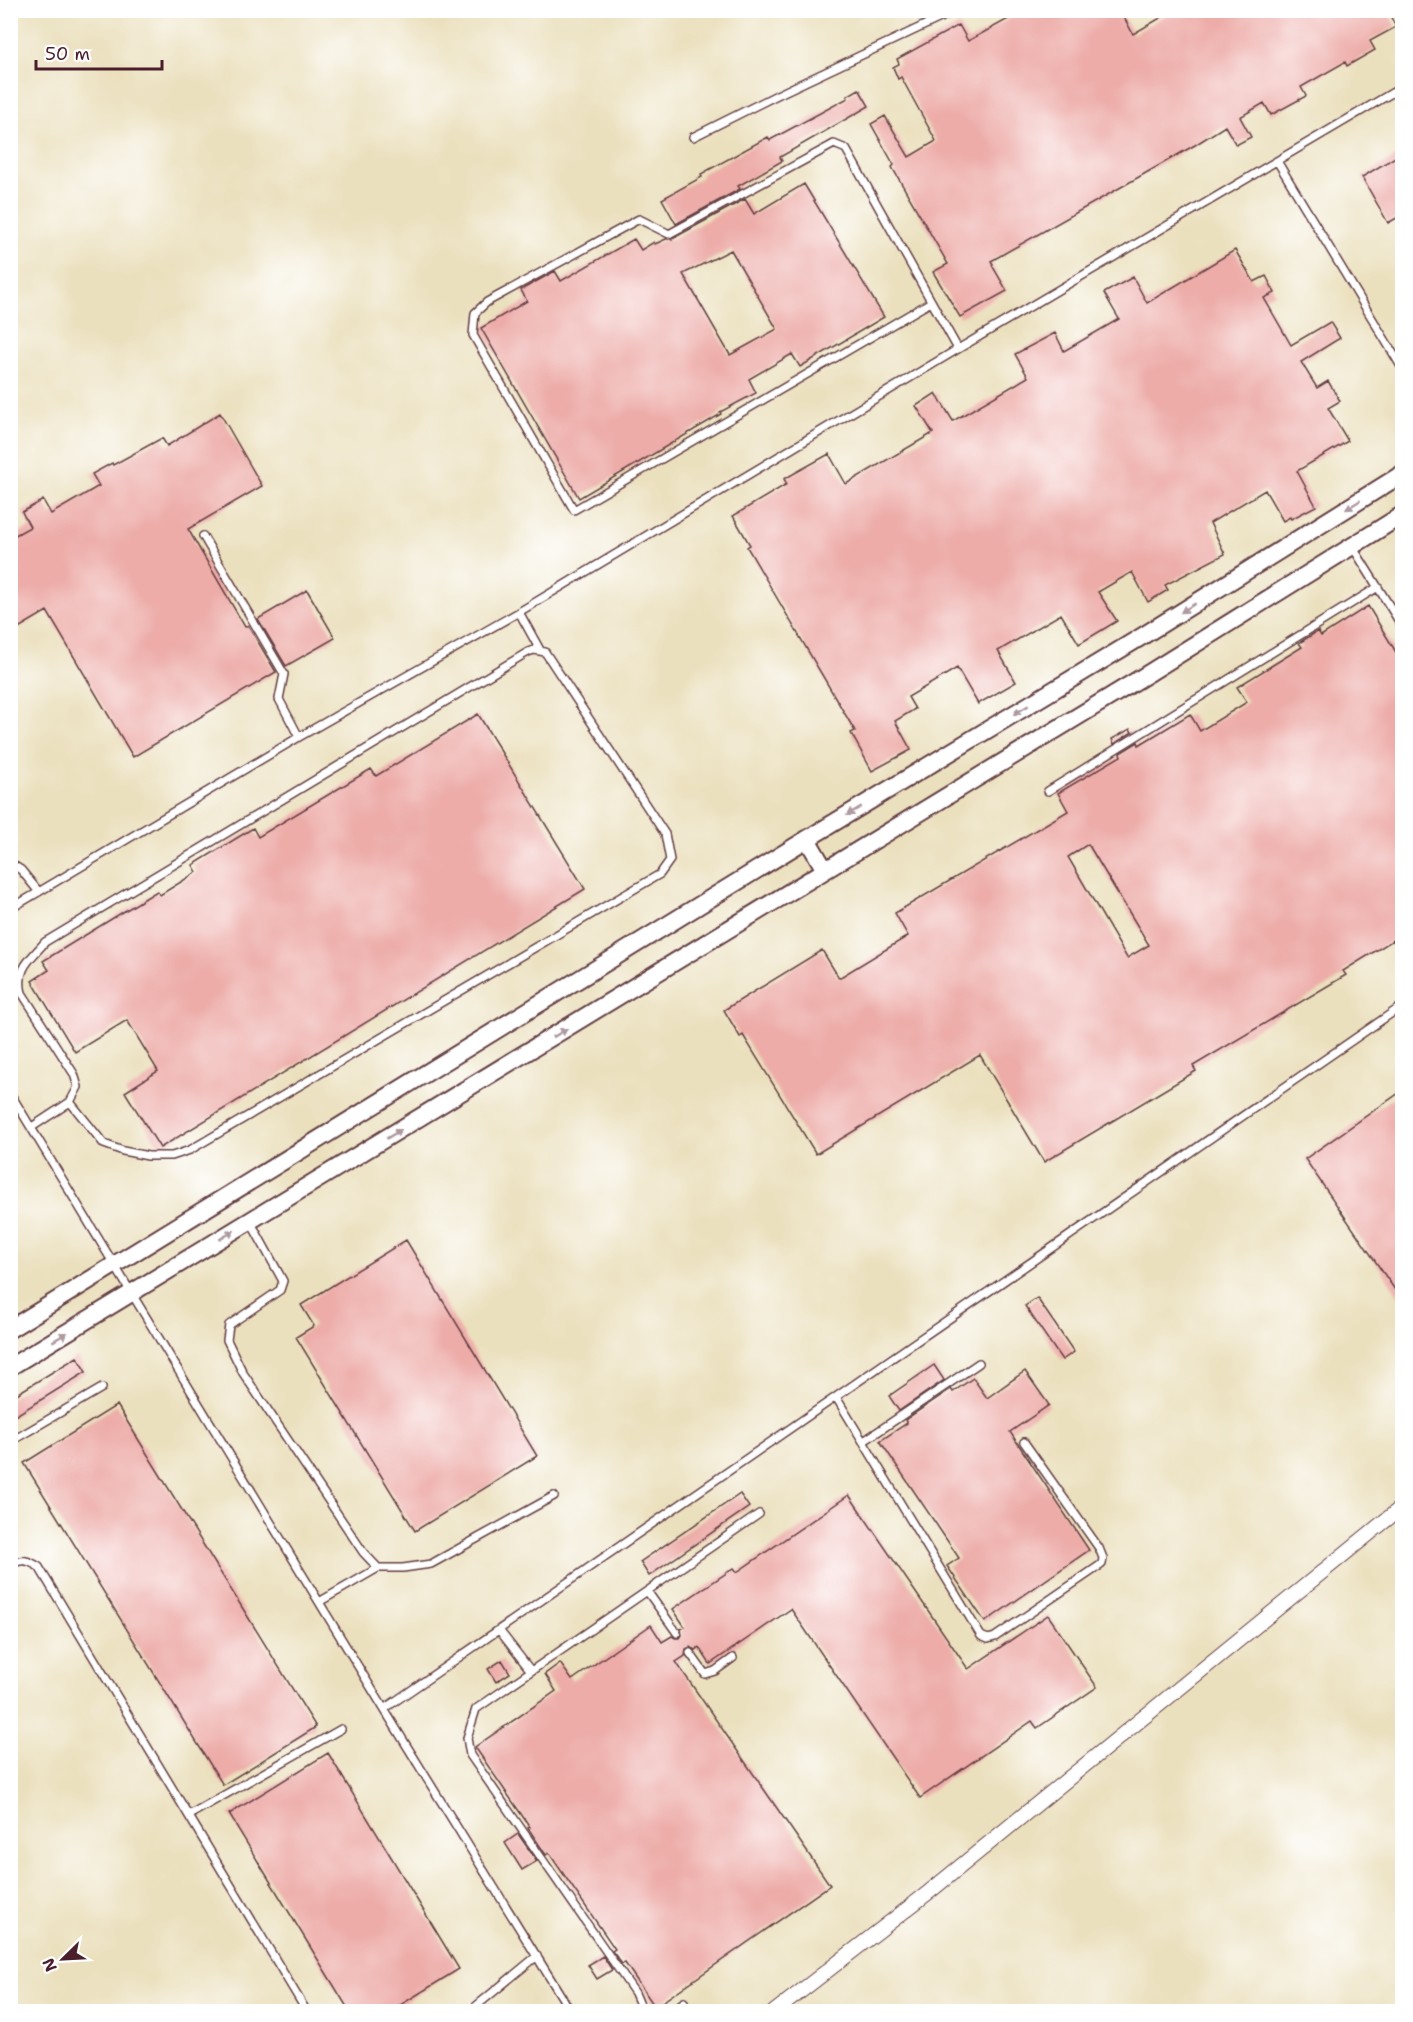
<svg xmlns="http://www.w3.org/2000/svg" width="1413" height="2022" font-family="'Shantell Sans',sans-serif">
	<rect width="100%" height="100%" fill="#fff"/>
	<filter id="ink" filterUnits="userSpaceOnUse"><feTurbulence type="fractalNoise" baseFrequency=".0167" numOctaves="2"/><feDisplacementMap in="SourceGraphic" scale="12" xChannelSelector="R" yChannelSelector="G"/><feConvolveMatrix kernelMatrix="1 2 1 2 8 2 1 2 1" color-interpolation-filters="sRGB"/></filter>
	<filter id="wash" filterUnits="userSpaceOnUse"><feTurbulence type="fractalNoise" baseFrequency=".008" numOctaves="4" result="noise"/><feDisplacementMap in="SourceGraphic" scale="24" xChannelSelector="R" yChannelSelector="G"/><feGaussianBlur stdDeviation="1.35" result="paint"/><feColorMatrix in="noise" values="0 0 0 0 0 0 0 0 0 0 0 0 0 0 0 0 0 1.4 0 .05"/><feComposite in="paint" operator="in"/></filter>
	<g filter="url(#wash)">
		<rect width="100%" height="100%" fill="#ebe0be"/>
		<g id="blocks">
			<path fill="#edaca8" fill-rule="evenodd" d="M1012,10H1120L1133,34L1174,10H1387L1396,27L1370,41L1375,50L1347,66L1345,62L1301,87L1306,96L1271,115L1264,103L1240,117L1251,137L1236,145L1225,126L1195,145L991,261L993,264L992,265L1007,291L960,317L933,272L948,264L892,167L894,165L871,124L885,116L909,157L936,141L901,77L898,79L893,67L899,64L897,59L959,25L968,41L1014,16Z
				M859,89L869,106L780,157L782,161L738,186L740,189L676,224L662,199L702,177L701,174L768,137L770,140L848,98L847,96Z
				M1402,153V215L1388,223L1362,177Z
				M804,184L884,317L800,367L792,354L749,379L756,393L720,412L721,414L579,498L481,328L527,301L521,290L555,271L561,281L634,239L641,250L654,242L655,244L666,239H672L745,199L754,214ZM731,250L777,329L730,355L683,274Z
				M1235,250L1254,282L1266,276L1275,293L1264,298L1291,345L1330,322L1340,338L1301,362L1317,388L1328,381L1340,401L1328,408L1348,441L1297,471L1316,506L1291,519L1290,517L1283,521L1265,490L1210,523L1225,554L1165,585L1168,590L1148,602L1132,572L1098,592L1117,621L1079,644L1061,614L998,651L1016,682L978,704L957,668L908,697L915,709L895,721L911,750L872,771L851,733L855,731L747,547L750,545L733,516L787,484L784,479L829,454L846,484L933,433L916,406L936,393L953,421L1028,377L1015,354L1055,333L1064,351L1119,319L1104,293L1133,277L1147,303Z
				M220,413L262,486L188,529L245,627L248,625L276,672L133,757L47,611L10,633V538L30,527L22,512L43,500L51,514L99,486L92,474L112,463L113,465L162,438L167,446Z
				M307,590L335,638L286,666L258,619Z
				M1368,606L1402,662V956L1393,940L1343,971L1346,975L1193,1066L1196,1071L1044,1162L980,1055L816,1154L743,1035L740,1037L724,1010L822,950L839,978L908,936L895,913L1068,811L1058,793L1121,756L1120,753L1138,742L1139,745L1190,714L1200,731L1247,702L1237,687L1302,647L1299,643L1318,631L1321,636ZM1088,844L1149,945L1127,958L1068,857Z
				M478,714L585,889L160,1148L125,1092L158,1071L127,1020L75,1052L32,981L49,970L43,961L157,891L160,895L197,872L193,865L253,828L258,837L371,769L376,776Z
				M1130,729L1132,732L1114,744L1112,739Z
				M1402,1091V1300L1305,1159Z
				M406,1240L537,1456L415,1531L296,1337L314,1326L301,1305Z
				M1037,1298L1074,1352L1062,1360L1025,1306Z
				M77,1357L86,1372L10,1419V1398Z
				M934,1365L944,1380L899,1411L889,1396Z
				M1025,1371L1049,1405L1010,1432L1089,1550L985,1622L947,1566L959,1558L880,1441L907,1423L905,1420L951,1389L953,1392L973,1378L987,1398Z
				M117,1405L316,1727L223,1785L24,1463Z
				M740,1494L749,1507L649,1576L640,1562Z
				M849,1495L968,1669L1048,1615L1097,1687L1037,1728L1032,1721L920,1798L791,1609L710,1664L699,1647L695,1650L690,1647L686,1649L685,1656L676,1662L830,1885L655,2007L625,1963L622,1964L612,1951L615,1949L549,1853L546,1855L528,1828L530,1827L475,1747L556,1691L545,1674L560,1663L572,1680L651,1625L662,1642L672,1636L675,1638H680L682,1635L681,1629L685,1627L673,1609L734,1568L737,1572Z
				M502,1660L510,1673L496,1682L488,1669Z
				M328,1753L459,1969L389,2012H350L229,1814Z
				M518,1834L537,1861L522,1870L505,1843Z
				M603,1956L612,1970L597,1979L588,1965Z"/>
		</g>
	</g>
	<g filter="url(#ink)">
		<use href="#blocks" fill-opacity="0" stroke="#623c41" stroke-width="1.5"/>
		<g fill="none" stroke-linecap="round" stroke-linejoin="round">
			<defs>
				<path id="service" d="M693,137L777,95L957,10
					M1277,161L1402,368
					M931,302L574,510L473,335L475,313L487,302L639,219L669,234L834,144L846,149L958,349
					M203,536L284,674L279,699L299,737
					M1352,546L1402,626
					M519,612L540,650
					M1048,791L1378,587
					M10,863L21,870L39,892
					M10,909L299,737L519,612L958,349L1402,87
					M10,1093L384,1709L571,2012
					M32,1127L70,1102L78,1087L74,1074L22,993C16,968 30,960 45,942L528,652L534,650L545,652L665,834L670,860L660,874L190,1150L172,1156H148L123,1151L104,1144L70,1102
					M250,1221L283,1281L280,1290L229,1325L227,1340L243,1373L363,1552L378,1568H403L431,1564L554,1496
					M836,1397L981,1636L988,1639L995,1637L1102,1564L1103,1558L1099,1548L1024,1442
					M864,1441L979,1363
					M10,1442L102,1388
					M10,1565C22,1558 28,1560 39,1567L307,2012
					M647,1591L677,1633
					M319,1602L378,1568
					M499,1630L531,1671
					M690,1653L705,1674L715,1671L733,1658
					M384,1709L1402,1006
					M189,1815L341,1729
					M469,2012L537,1956
					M643,2012L635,1993L470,1755L467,1738L476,1709L759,1514
					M670,2012L684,2002"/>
				<path id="minor" d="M774,2012L929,1892L1402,1507"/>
				<path id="tertiary" d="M807,839L825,870
					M10,1329L807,839L1141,637L1402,474
					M10,1367L1149,673L1402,515"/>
			</defs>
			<use href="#service" stroke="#623c41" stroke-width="10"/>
			<use href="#minor" stroke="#623c41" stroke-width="16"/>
			<use href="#tertiary" stroke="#623c41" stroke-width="20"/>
			<use href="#service" stroke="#fff" stroke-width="7"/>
			<use href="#minor" stroke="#fff" stroke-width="14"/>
			<use href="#tertiary" stroke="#fff" stroke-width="16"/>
		</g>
		<defs><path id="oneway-solid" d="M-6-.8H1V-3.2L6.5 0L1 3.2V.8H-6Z" transform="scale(1.5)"/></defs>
		<g fill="#ae9aa0">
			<use href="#oneway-solid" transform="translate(1353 505) rotate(148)"/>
			<use href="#oneway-solid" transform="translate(1188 608) rotate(148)"/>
			<use href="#oneway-solid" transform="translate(1021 710) rotate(149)"/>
			<use href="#oneway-solid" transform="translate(854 811) rotate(149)"/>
			<use href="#oneway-solid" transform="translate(560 1033) rotate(-31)"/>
			<use href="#oneway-solid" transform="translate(394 1134) rotate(-31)"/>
			<use href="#oneway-solid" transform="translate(227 1235) rotate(-31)"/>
			<use href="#oneway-solid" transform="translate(60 1337) rotate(-31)"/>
		</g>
	</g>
	<rect width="1413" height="2022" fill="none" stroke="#fff" stroke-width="36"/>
	<g transform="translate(63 1959) rotate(246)" stroke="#ffffff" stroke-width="4.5" paint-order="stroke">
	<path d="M0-4.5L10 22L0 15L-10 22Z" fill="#4a1f2b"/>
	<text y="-9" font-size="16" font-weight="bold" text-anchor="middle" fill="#4a1f2b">N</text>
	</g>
	<path d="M36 60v9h126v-9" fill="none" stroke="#4a1f2b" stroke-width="3"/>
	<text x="45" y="60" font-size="18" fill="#4a1f2b" stroke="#ffffff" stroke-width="4.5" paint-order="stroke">50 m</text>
</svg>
